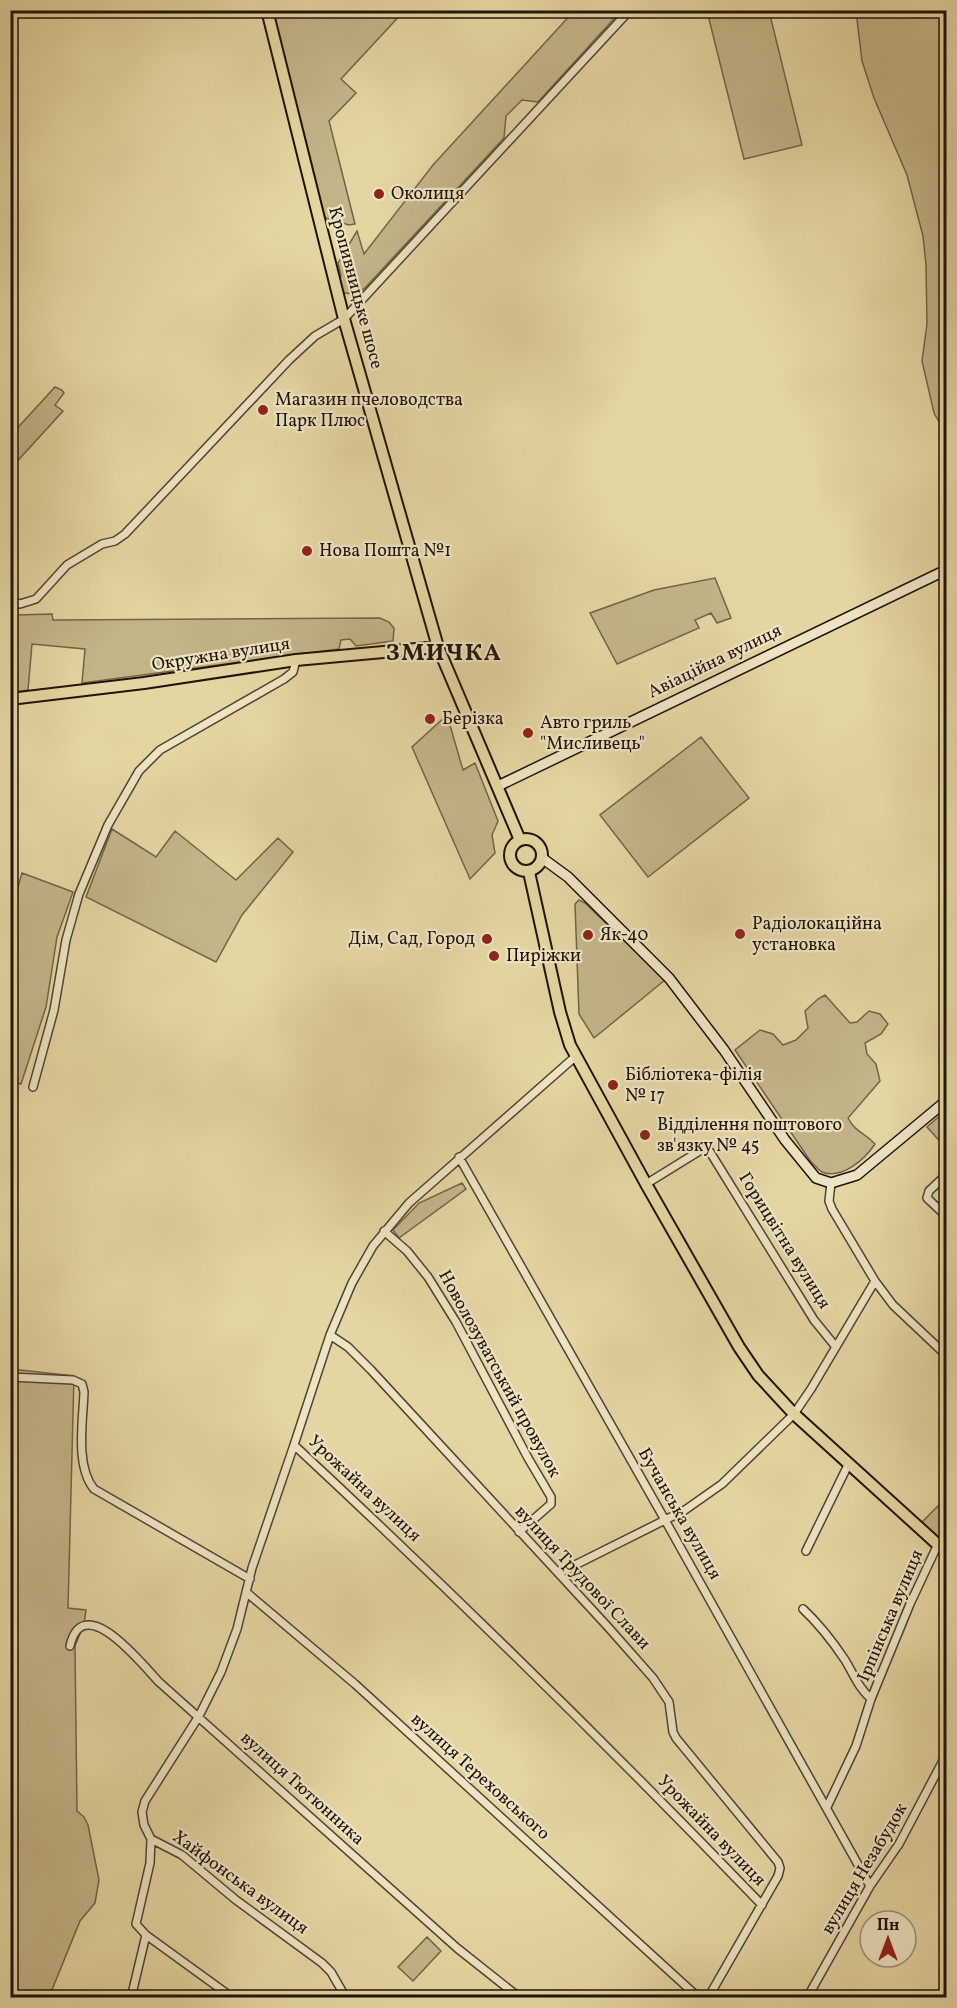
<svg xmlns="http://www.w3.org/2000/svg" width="957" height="2008" font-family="Vollkorn,serif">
	<rect width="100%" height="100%" fill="#e4d6a3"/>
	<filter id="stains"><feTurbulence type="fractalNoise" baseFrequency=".00333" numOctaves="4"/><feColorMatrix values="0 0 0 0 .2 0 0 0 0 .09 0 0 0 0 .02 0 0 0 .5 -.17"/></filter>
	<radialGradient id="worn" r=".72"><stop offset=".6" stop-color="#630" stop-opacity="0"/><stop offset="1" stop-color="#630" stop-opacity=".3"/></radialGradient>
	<path fill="#c3b588" stroke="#716448" stroke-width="1.5" d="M267,11H404L341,79L356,93L329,121L355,224L349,225L325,218L303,129L297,130Z
		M574,11H621L538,102L522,100L506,116L504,138L364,289L354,294L344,293L339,280L341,276L338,263L357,231L364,254L433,165Z
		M707,11H769L802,145L744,159Z
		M856,11H946V426L938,420L934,413L922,361L927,324L926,265L923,236L907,175L874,98L862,61Z
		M55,387L62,390L64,393L55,405L63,411L11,468V435Z
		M715,578L731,618L717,623L711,613L695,620L699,628L617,664L590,613L654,590Z
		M10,612L16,615L52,614L53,620L380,618L389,622L394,628L393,641L356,646L350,639L341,640L339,649L82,683L85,649L32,644L28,690L11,693Z
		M447,715L463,770L475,763L498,821L492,835L495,853L470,879L412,747Z
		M701,737L749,798L648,877L600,815Z
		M112,829L156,857L175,831L236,880L278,838L293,852L242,915L216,962L86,897Z
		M22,873L73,892L57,937L46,1007L21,1084L11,1081V911Z
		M579,900L585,903L665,980L594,1038L579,1014L575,904Z
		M825,995L850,1023L857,1022L869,1011L880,1014L888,1024L881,1034L865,1043L867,1054L876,1064L880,1081L848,1118C856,1133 864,1132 875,1144C865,1159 842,1180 822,1172C818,1170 815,1165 811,1162L735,1050L760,1030L773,1034L783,1045L796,1040L808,1028L805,1011L818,999Z
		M944,1112L946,1115V1148L927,1127Z
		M462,1183L466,1189L399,1238L393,1230L419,1203Z
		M11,1369L74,1376L68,1608L86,1610L84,1624L75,1646L77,1811L84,1817L88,1825L99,1880L95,1903L80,1921L49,1997L11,1998Z
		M946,1498V1552L918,1526Z
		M427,1937L441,1951L413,1981L398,1967Z"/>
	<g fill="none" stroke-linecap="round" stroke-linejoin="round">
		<defs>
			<path id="street" d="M10,601L20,604L36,599L67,565L102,544L115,541L125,534L289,360L315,336L344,319L630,10
				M576,1056L409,1203L373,1246L352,1283L330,1335L294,1445C454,1594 610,1747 762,1905
				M33,1087L54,1010L66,940L79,894L108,825L139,771L160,750L284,679L293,672L296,660
				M459,1157L665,1520L870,1886
				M946,1175L929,1191L927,1198L946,1216
				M831,1183L829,1201L832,1209L875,1281L893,1305L946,1355
				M646,1184L701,1150L710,1152L814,1320L836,1347
				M384,1231L407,1251L428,1277L456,1322L528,1458L551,1497V1504L519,1532
				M330,1335L348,1347L371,1370L608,1627L653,1678L669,1702L673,1732L676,1738L778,1862L780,1868L778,1876L708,1998
				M10,1377L73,1380L82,1384L84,1392C83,1420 75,1466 94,1489L250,1579
				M294,1445L252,1568L237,1629L221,1672L199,1716L145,1801L142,1812L144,1825L151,1839L182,1855L236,1900L322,1963L331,1972L346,1998
				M806,1551L849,1463
				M559,1573L685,1510L722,1484L794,1414L811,1389L875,1281
				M246,1592L355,1684L699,1998
				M803,1609C819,1624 833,1642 845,1660C854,1675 858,1687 871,1699
				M70,1646C83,1589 142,1664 159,1682L457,1948L520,1998
				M827,1807L856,1746L871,1699L910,1604L938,1544
				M151,1839L150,1863L136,1924L146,1935L233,1998
				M131,1998L146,1935
				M807,1998L870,1886L899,1844L946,1755"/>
			<path id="secondary" d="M498,786L946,570
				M542,858L568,877L669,978L724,1050L785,1140L816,1178L831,1183L857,1175L946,1101"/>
			<path id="primary" d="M267,10L344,319L438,647L520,840
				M10,699L144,683L296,660L438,647
				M510 855a16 16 0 1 1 32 0a16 16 0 1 1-32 0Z
				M529,872L560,1012L570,1045L646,1184L739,1347L758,1375L794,1414L946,1552"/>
		</defs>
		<use href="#street" stroke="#50442e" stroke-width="10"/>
		<use href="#secondary" stroke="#1f1407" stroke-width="12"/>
		<use href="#primary" stroke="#1f1407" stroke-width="14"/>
		<use href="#street" stroke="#ede4c3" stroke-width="7"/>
		<use href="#secondary" stroke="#ede4c3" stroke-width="9"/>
		<use href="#primary" stroke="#e4d6a3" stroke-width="10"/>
	</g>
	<g fill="#8f2418" stroke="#ede4c3" stroke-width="2">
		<circle cx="379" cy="194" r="6"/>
		<circle cx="263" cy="410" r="6"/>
		<circle cx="307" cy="551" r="6"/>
		<circle cx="430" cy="719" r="6"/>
		<circle cx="528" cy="733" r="6"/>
		<circle cx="740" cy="934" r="6"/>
		<circle cx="588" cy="935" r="6"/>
		<circle cx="487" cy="939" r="6"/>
		<circle cx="494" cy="956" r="6"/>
		<circle cx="613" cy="1085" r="6"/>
		<circle cx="645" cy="1135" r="6"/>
	</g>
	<g text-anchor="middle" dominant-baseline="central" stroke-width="4.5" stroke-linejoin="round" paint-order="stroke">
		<g font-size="18" fill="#1f1407" stroke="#ede4c3" text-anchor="start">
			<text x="391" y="194">Околиця</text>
			<text x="275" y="400">Магазин пчеловодства<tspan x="275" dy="21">Парк Плюс</tspan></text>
			<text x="319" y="551">Нова Пошта №1</text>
			<text x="442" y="719">Берізка</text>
			<text x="540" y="723">Авто гриль<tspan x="540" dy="21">"Мисливець"</tspan></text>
			<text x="752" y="924">Радіолокаційна<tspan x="752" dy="21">установка</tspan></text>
			<text x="600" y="935">Як-40</text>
			<text x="475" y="939" text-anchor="end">Дім, Сад, Город</text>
			<text x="506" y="956">Пиріжки</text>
			<text x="625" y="1075">Бібліотека-філія<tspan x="625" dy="21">№ 17</tspan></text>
			<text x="657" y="1125">Відділення поштового<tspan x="657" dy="21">зв'язку № 45</tspan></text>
		</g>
		<g font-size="18" fill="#1f1407" stroke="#ede4c3">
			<text transform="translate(355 288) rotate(75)">Кропивницьке шосе</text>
			<text transform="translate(221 655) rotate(-9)">Окружна вулиця</text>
			<text transform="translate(715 662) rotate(-26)">Авіаційна вулиця</text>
			<text transform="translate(784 1241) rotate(58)">Горицвітна вулиця</text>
			<text transform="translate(499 1374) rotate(61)">Новолозуватський провулок</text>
			<text transform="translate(364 1489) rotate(43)">Урожайна вулиця</text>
			<text transform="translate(679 1514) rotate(60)">Бучанська вулиця</text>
			<text transform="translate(582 1578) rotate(47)">вулиця Трудової Слави</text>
			<text transform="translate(891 1616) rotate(-67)">Ірпінська вулиця</text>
			<text transform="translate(480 1777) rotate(42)">вулиця Тереховського</text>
			<text transform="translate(302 1789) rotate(42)">вулиця Тютюнника</text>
			<text transform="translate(711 1831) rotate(46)">Урожайна вулиця</text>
			<text transform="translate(865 1869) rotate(-59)">вулиця Незабудок</text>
			<text transform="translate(240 1883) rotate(36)">Хайфонська вулиця</text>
		</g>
		<g font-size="24" font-weight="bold" letter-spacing="1.5" fill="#1f1407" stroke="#ede4c3">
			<text x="444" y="654">ЗМИЧКА</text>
		</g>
	</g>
	<rect width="957" height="2008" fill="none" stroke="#e4d6a3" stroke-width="36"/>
	<rect x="12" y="12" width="933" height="1984" fill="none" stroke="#1f1407" stroke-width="3"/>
	<rect x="18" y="18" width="921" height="1972" fill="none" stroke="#1f1407" stroke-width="1.5"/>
	<g transform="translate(888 1939)"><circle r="28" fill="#ede4c3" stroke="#9b9178" stroke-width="1.5"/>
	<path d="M0-4.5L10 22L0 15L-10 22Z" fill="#8f2418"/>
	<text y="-9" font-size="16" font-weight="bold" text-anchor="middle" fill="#1f1407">Пн</text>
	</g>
	<rect width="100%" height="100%" filter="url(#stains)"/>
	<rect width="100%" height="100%" fill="url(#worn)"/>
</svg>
